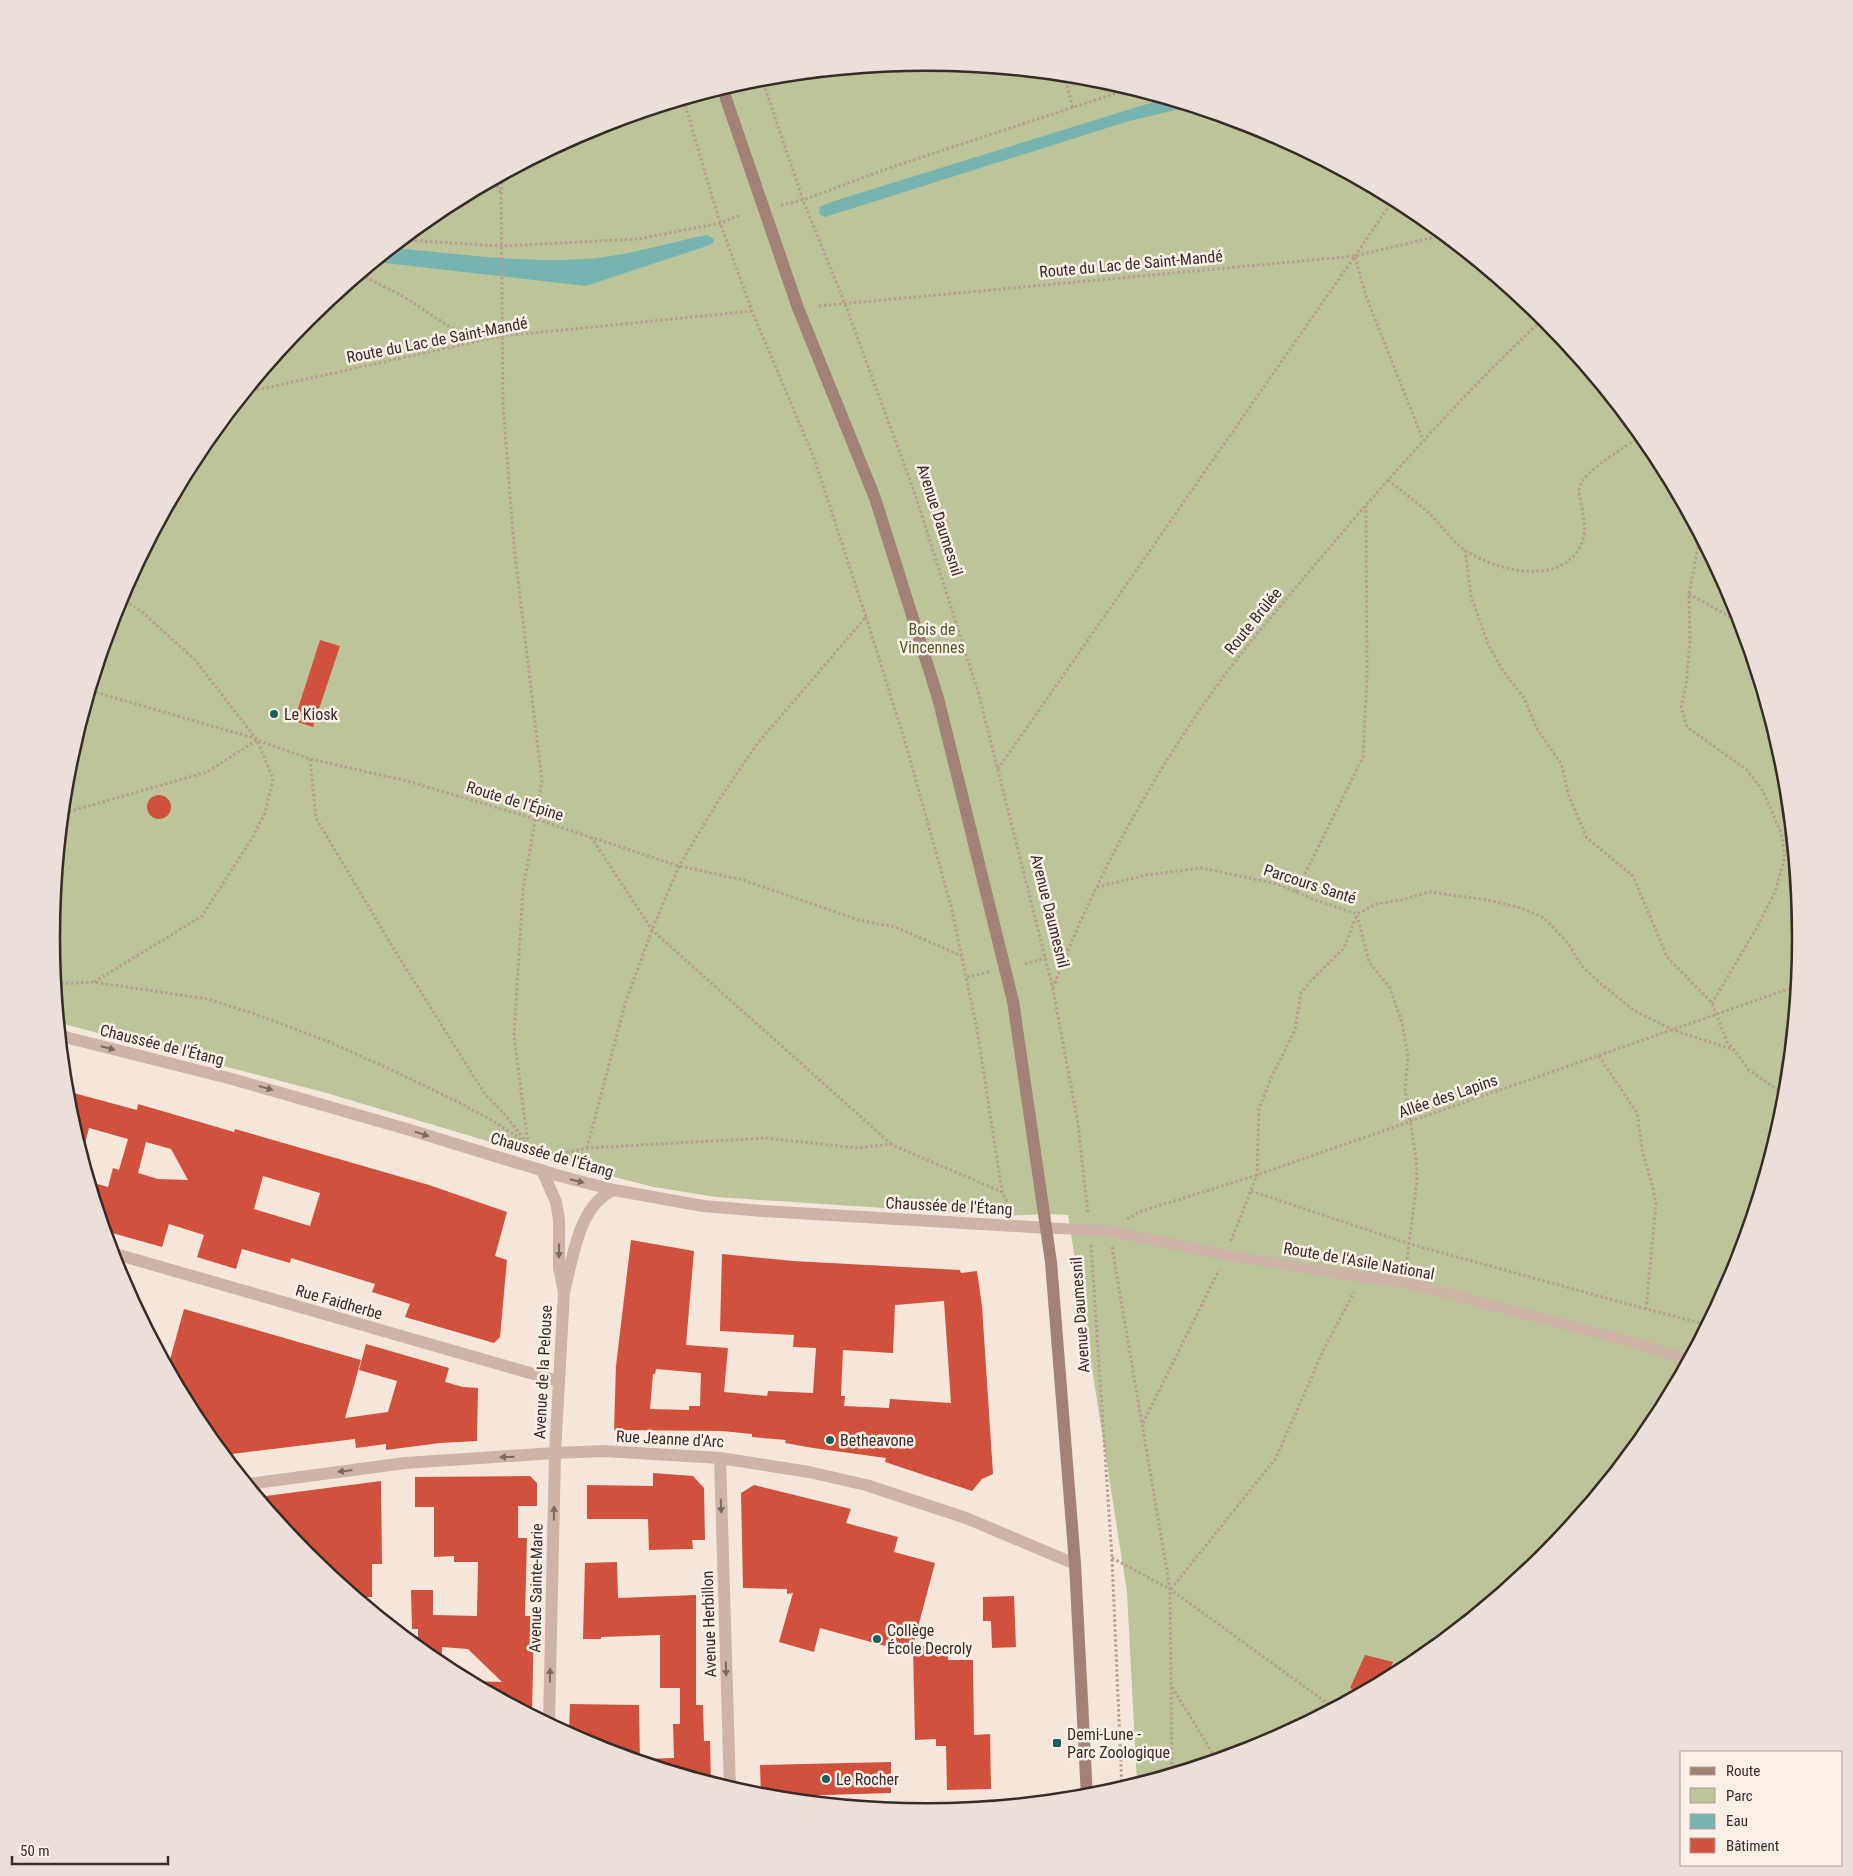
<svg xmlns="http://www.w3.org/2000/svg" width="1853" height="1876" font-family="'Roboto Condensed',sans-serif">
	<rect width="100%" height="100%" fill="#f4e6db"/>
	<path fill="#bbc599" d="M927,63L1098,80L1262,129L1413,210L1546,319L1654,452L1735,603L1785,768L1802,938L1785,1109L1735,1273L1654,1424L1545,1557L1413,1666L1261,1747L1137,1784L1127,1592L1068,1215L1048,1214L1004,1216L716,1197L654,1187L531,1156V1154L323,1092L60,1023L51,938L68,767L118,603L199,452L308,319L440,210L592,129L756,80Z"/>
	<path fill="#77b4b0" d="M1163,99L1188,107L1129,121L825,217L819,214L820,207L831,202Z
		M707,235L714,239L713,243L707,246L586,286L377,262L395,248C458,254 522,263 586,259C628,256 666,243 707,235Z"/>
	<path fill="#d1513c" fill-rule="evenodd" d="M320,640L340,646L313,727L294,721Z
		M147 807a12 12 0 1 1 24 0a12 12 0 1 1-24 0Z
		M66,1091L137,1110L138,1104L234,1132L235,1129L429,1185L507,1212L495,1256L507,1260L500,1337L494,1343L405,1317L410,1304L372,1292L375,1284L291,1258L290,1263L242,1249L236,1269L197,1257L204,1235L169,1224L162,1247L105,1231L90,1182L108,1187L113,1168L119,1170L128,1139L89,1128L82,1155L68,1108ZM146,1142L171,1149L188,1180L158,1179L138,1173ZM263,1176L320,1193L310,1226L254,1209Z
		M631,1240L694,1251L686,1345L728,1348L724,1392L767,1396L768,1391L813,1393L816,1348L793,1347L794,1335L720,1331L722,1254L793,1261L960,1270L961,1273L977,1271L982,1306L993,1474L982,1479L972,1491L885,1462L886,1458L813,1448L785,1443L786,1440L752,1437V1434L722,1431L614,1430L616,1366ZM944,1301L951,1403L890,1399L889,1408L844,1406L845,1396H841L843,1350L893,1353L895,1305ZM656,1369L701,1373L700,1406H689V1410L650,1409L653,1374H655Z
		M184,1309L361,1360L345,1418L388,1412L397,1381L359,1370L366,1344L449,1368L445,1382L463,1387L478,1388L477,1441L440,1443L386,1450V1444L356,1448L355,1439L224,1455L199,1424L168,1367Z
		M653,1473L693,1476L704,1488L705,1540H692L693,1549L649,1550L648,1519H587V1485L653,1486Z
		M530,1476L537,1483V1506H518V1538H527L525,1616H534L532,1715L469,1681L502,1682L468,1649L442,1647V1667L418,1648V1629H412L411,1590H433V1615L477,1616L478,1562H454V1556L434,1557V1507H415V1477Z
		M381,1481L382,1564H372V1597H356L307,1557L258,1497Z
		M754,1485L851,1509L846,1523L898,1537L894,1552L935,1563L913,1646H947L948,1660H973L974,1735L990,1734L991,1789L947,1790L946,1746H936V1739L915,1740L913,1647L911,1653L820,1628L814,1652L779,1642L793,1593L787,1594V1589L743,1588L741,1493Z
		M617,1562L618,1598L696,1595V1705H703L704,1741H710L711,1783L641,1762L642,1759L674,1758L673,1724H680V1688H660V1635L601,1637V1639H583L585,1563Z
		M1014,1596L1016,1647L992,1648L991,1621H983V1597Z
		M1365,1655L1393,1662L1384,1681L1361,1693L1350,1688Z
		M570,1704L639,1705L640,1761L591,1747L569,1735Z
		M891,1762V1793L761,1797L760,1765Z"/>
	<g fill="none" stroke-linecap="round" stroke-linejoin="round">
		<path stroke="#ba9d90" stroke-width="3" stroke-dasharray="2.5 2.5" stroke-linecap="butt" d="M1064,76L1073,108
			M762,79L803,200L845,304L915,494L979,695L1053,989L1078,1124L1088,1214
			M502,177L501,194L503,405L514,546L542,781L523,890L514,1035L528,1145L538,1150
			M495,181L500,193
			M781,205L803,200L889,168L1129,89
			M405,240L501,246L638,239L720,223L741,215
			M1355,257L1366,296L1423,440
			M361,275L401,295L473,342
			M819,306L1355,256L1443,235
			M247,392L502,336L752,311
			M1388,480C1403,492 1418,503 1432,516C1443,527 1453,542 1466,551C1498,571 1560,587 1581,545C1587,531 1584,522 1582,508C1581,503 1579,495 1579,489C1582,471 1626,447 1641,436
			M1700,537L1689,594L1690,640L1686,685L1681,707L1687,727L1747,770L1763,791L1781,833L1785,857L1775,892L1755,931L1712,1003
			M1465,550L1471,596L1488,644L1503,671L1524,698L1536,727L1562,765L1568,794L1587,838L1633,876L1667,957L1712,1003L1727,1042L1734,1050L1749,1070L1786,1096
			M1689,594L1741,623
			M866,617L904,738L951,906L977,1029L1002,1191
			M91,691L257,739
			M310,759L316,818L392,946L485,1094L507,1117L526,1142
			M998,769L1355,256L1393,200
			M64,813L207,772L257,740L310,759L407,781L535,819L679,866L743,880L859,920L895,927L962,956
			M591,837L652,930L890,1143
			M1097,887L1147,875L1202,868L1277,884L1310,898L1357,914L1376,904L1401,900L1429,892L1488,900L1521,908L1544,918L1568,943L1581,965L1601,984L1635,1011L1673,1030L1734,1050
			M1296,892L1363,757L1367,678L1366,506
			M1357,915L1369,962L1390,988L1402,1023L1408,1056L1405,1089L1416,1157L1417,1180L1406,1268
			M1025,964L1045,958
			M967,977L989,972
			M94,982L202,916L251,840L265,813L273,779L257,740L195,660L141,611L121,598
			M56,984L94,982L207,999L252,1013L327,1041L394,1071L462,1104L493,1121L528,1144
			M1053,988C1095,877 1156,768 1227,672C1267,620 1311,570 1353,520C1414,450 1476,381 1544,318
			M1599,1056L1637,1113L1643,1154L1653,1188L1656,1204L1646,1309
			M587,1148L625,1004L652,930L679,866L720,798L757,744L866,617L814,458L752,311L720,223L684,101
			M547,1153L556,1155L587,1148L766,1138L857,1148L890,1144L1002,1192L1012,1211
			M1251,1191L1410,1244L1646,1309L1708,1325
			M1127,1219L1139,1212L1257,1175L1797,986
			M1231,1241L1257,1175L1259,1109L1271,1078L1295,1030L1301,993L1310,982L1344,948L1357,914
			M1091,1245L1112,1558L1122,1789
			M1112,1247L1170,1589L1172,1774
			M1143,1423L1219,1270
			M1112,1558L1170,1589L1334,1708
			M1171,1589L1276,1458L1324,1349L1354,1292
			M1172,1687L1217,1760"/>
		<path stroke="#ceb4a6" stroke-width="11" d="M1048,1228L1109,1231L1226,1255L1361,1277L1403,1282L1632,1342L1689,1360"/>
		<path stroke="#ceb4a6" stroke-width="12" d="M61,1036L232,1079L410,1130L560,1176L614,1190L703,1206L763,1211L1048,1228
			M542,1170L556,1202L559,1220V1268L564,1292C573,1259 578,1205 614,1190
			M112,1253L558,1381
			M720,1458L730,1789
			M248,1484L405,1463L555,1453L603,1451L720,1458L809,1472L866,1485L966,1518L1075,1564
			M549,1724L555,1453L564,1292"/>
		<path stroke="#a28277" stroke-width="12" d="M723,90L798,308L875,498L938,698L1013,1001L1051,1262L1075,1564L1087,1797"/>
	</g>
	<defs><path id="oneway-solid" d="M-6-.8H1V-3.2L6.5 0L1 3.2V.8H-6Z" transform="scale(1.25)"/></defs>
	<g fill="#7c6960">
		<use href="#oneway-solid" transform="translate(108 1048) rotate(14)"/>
		<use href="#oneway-solid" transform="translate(266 1088) rotate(16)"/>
		<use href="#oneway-solid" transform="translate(422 1134) rotate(17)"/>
		<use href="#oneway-solid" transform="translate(577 1181) rotate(14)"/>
		<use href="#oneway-solid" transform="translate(559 1251) rotate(91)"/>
		<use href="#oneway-solid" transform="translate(507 1457) rotate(178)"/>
		<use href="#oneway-solid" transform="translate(345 1471) rotate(173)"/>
		<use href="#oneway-solid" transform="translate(721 1506) rotate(88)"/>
		<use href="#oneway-solid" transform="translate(554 1513) rotate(-89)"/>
		<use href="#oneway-solid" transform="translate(726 1669) rotate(88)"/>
		<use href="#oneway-solid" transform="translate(550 1675) rotate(-89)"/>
	</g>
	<g fill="#195f5c" stroke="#fbf0e8" stroke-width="2">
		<circle cx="274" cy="714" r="5"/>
		<circle cx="830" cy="1440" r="5"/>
		<circle cx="877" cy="1639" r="5"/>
		<rect x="1052" y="1738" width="10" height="10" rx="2.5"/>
		<circle cx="826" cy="1779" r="5"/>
	</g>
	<g text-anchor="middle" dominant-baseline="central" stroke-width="5" stroke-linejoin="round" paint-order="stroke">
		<g font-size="16" fill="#392b27" stroke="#fbf0e8">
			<text transform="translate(1131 264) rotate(-5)">Route du Lac de Saint-Mandé</text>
			<text transform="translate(437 340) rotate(-11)">Route du Lac de Saint-Mandé</text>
			<text transform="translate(940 520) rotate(72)">Avenue Daumesnil</text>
			<text transform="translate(1253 621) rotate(-51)">Route Brûlée</text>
			<text transform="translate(515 801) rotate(17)">Route de l'Épine</text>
			<text transform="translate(1310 884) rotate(18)">Parcours Santé</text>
			<text transform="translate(1050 911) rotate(76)">Avenue Daumesnil</text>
			<text transform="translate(162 1045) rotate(14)">Chaussée de l'Étang</text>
			<text transform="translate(1448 1096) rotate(-19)">Allée des Lapins</text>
			<text transform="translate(552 1155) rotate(16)">Chaussée de l'Étang</text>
			<text transform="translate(949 1206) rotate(3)">Chaussée de l'Étang</text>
			<text transform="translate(1359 1261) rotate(10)">Route de l'Asile National</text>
			<text transform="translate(339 1302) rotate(16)">Rue Faidherbe</text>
			<text transform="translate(1080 1315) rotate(-94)">Avenue Daumesnil</text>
			<text transform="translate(543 1372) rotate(-87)">Avenue de la Pelouse</text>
			<text transform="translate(670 1439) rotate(3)">Rue Jeanne d'Arc</text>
			<text transform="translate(536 1588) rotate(-89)">Avenue Sainte-Marie</text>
			<text transform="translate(709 1624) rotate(-92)">Avenue Herbillon</text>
		</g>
		<g font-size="16" fill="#4d5a29" stroke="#fbf0e8">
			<text x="932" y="629">Bois de<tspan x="932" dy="18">Vincennes</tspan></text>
		</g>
		<g font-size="16" fill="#392b27" stroke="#fbf0e8" text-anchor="start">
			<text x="284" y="714">Le Kiosk</text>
			<text x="840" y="1440">Betheavone</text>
			<text x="887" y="1630">Collège<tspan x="887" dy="18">École Decroly</tspan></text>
			<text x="1067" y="1734">Demi-Lune -<tspan x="1067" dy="18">Parc Zoologique</tspan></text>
			<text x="836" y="1779">Le Rocher</text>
		</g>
	</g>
	<path d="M0 0H1853V1876H0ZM60 937a866 866 0 1 1 1732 0a866 866 0 1 1-1732 0Z" fill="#ebe0d9" fill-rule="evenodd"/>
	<path fill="none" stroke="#392b27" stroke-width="2.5" d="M60 937a866 866 0 1 1 1732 0a866 866 0 1 1-1732 0Z"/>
	<rect x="1680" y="1751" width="162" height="115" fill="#fbf0e8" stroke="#ada19b"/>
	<rect x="1690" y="1767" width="25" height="8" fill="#a28277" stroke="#ada19b"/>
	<text x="1726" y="1776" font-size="15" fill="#392b27">Route</text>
	<rect x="1690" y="1788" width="25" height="15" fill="#bbc599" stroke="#ada19b"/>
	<text x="1726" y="1801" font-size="15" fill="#392b27">Parc</text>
	<rect x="1690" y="1814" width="25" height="15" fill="#77b4b0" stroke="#ada19b"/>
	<text x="1726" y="1826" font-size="15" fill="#392b27">Eau</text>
	<rect x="1690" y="1838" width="25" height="15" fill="#d1513c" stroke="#ada19b"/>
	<text x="1726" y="1851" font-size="15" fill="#392b27">Bâtiment</text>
	<path d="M12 1856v8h156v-8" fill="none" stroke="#392b27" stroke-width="2.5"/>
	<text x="20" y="1856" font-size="15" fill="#392b27" stroke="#fbf0e8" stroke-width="4" paint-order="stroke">50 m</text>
</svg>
